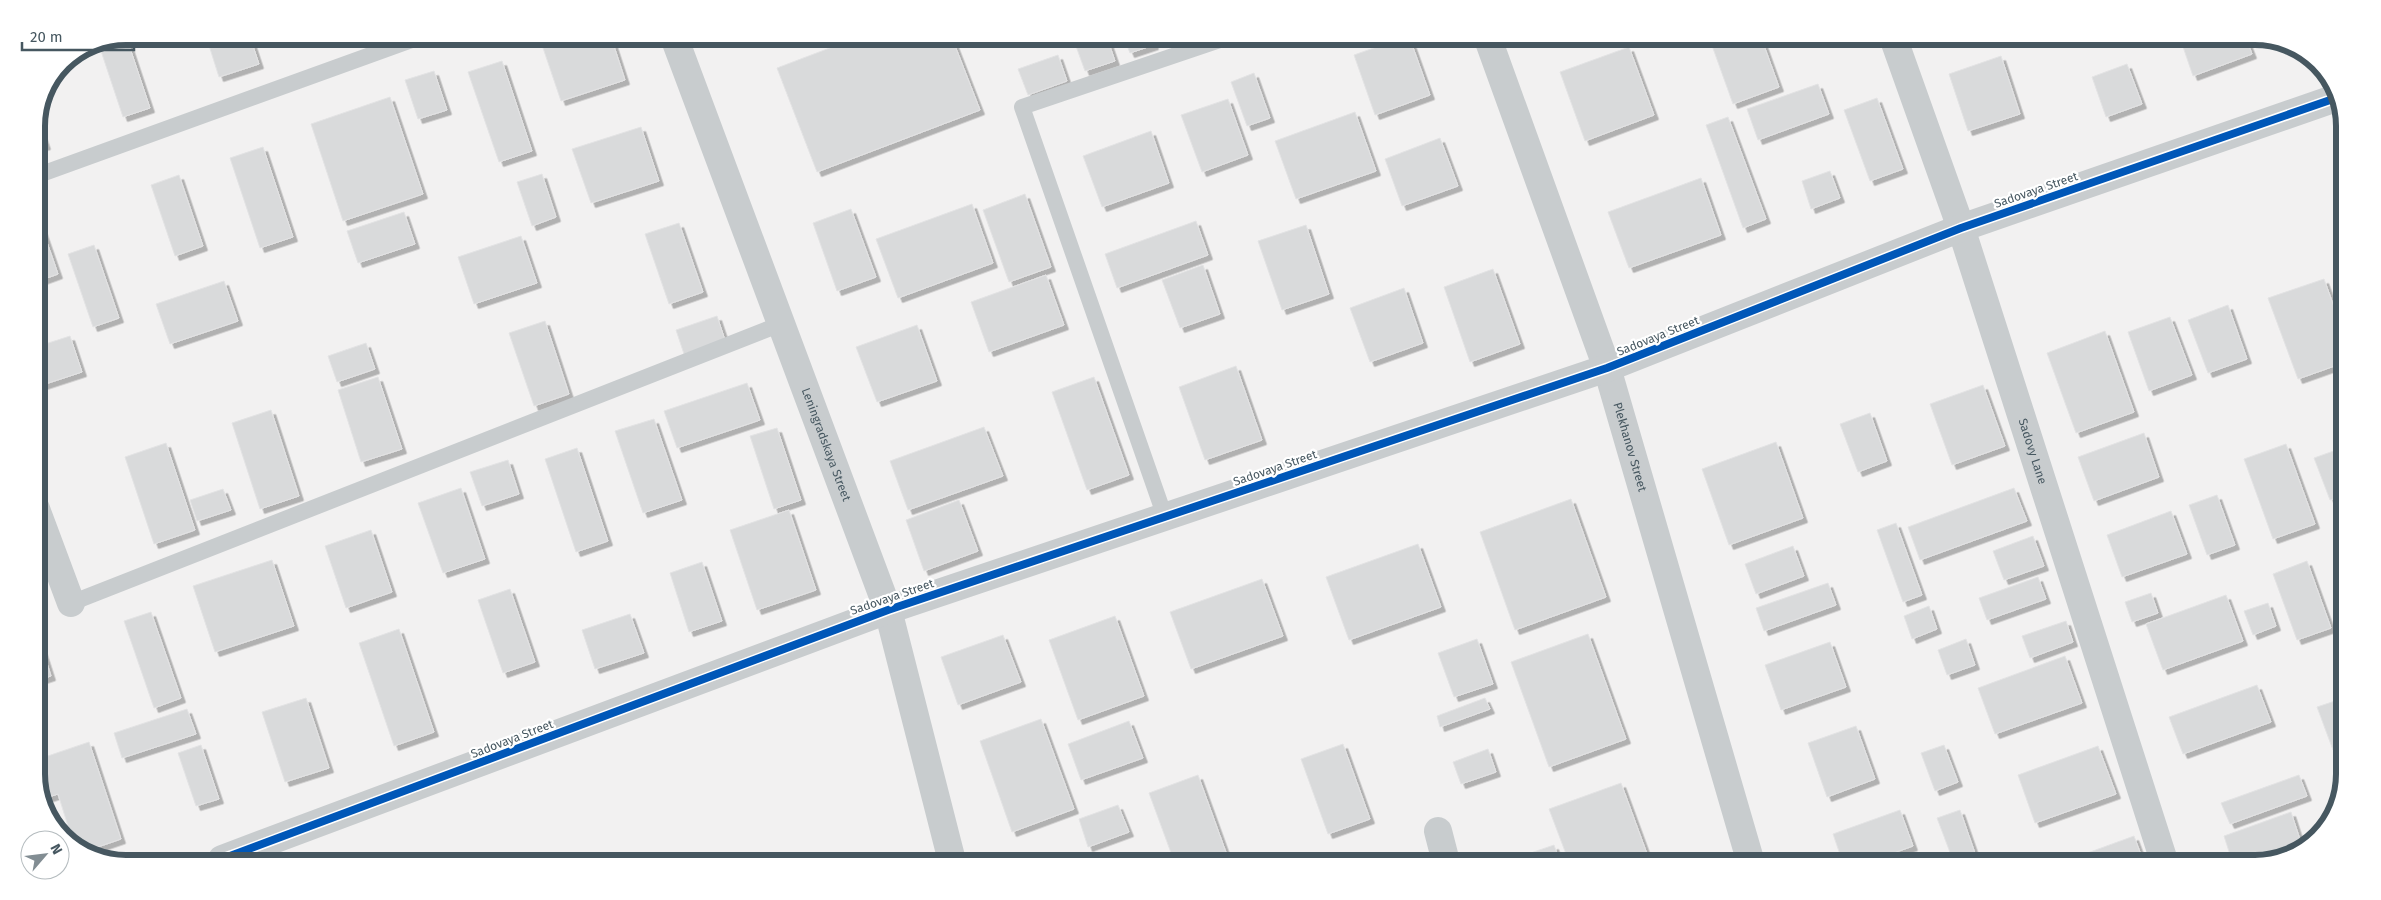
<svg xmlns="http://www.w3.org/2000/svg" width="2381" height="900" font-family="'Fira Sans',sans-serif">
	<defs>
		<filter id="shadow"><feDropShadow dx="4.5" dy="4.5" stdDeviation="0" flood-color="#0004"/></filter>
	</defs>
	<rect width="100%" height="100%" fill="#f2f1f1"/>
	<path fill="#d9dadb" stroke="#e3e3e4" filter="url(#shadow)" d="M126,36L150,108L123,117L98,42Z
		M206,36L250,37L259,64L219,77Z
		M566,37H611L625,80L561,101L542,45Z
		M856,38H952L980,110L817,172L777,68Z
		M1073,38H1107L1115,61L1085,71Z
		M1124,38L1152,39L1154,45L1130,53Z
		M1399,39H1410L1430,95L1375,115L1354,55Z
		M1710,40H1762L1779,87L1733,104Z
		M2181,41H2247L2252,54L2193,76Z
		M1629,47L1654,115L1585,141L1560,72Z
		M1058,55L1067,81L1028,95L1018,69Z
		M2001,56L2020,114L1968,131L1949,74Z
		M502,61L532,151L499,162L468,72Z
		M2127,64L2142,104L2106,117L2092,77Z
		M434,71L447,110L418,119L405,80Z
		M1254,73L1270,118L1247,126L1231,82Z
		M1818,84L1829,114L1758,140L1747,109Z
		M390,97L423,194L343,221L311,124Z
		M1877,98L1903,169L1870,181L1844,110Z
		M1228,99L1248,155L1202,172L1181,115Z
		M1355,112L1376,171L1296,199L1275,141Z
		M1728,117L1766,219L1743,228L1706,125Z
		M37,119L46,145L36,148V120Z
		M641,127L659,181L591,203L572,149Z
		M1151,131L1169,183L1102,207L1083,156Z
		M1440,138L1458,186L1402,206L1385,159Z
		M263,147L293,237L260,248L230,158Z
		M1830,171L1840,198L1811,209L1802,181Z
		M542,174L556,217L532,226L517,182Z
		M179,175L203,246L175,256L151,185Z
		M1701,178L1721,235L1629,268L1608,212Z
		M1025,194L1051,267L1009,282L983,210Z
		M972,204L993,263L898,298L876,239Z
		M851,209L876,277L837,291L813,223Z
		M404,212L415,244L358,263L347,231Z
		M1196,221L1208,255L1117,288L1105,254Z
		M679,223L703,292L669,304L645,234Z
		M41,225L58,274L36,282V227Z
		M1306,225L1329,294L1282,310L1258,241Z
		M521,236L537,283L474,304L458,257Z
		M94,245L119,318L93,327L68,254Z
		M1203,265L1220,314L1180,328L1162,280Z
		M1493,269L1520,344L1470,362L1444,287Z
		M1046,275L1064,325L989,352L971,302Z
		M2324,279L2343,332V363L2298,379L2268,298Z
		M224,281L238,321L170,344L156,304Z
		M1404,288L1423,343L1370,362L1350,308Z
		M2228,305L2247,359L2208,373L2188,320Z
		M717,316L725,340L684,354L676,330Z
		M2170,317L2192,375L2149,391L2128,332Z
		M545,321L569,394L534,406L509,333Z
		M917,325L937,381L877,402L856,347Z
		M2105,331L2134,412L2076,433L2047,353Z
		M70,336L82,372L36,387V347Z
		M366,343L375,369L337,382L328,356Z
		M1236,366L1262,440L1205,460L1179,387Z
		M378,377L402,449L361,462L338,390Z
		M1094,377L1129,475L1087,490L1052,392Z
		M747,383L760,420L677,448L664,411Z
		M1983,385L2005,446L1952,465L1930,404Z
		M271,410L299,496L260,509L232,423Z
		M1870,413L1887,461L1858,472L1840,424Z
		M654,419L682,500L643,513L615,431Z
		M984,427L1003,476L908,510L890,461Z
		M777,428L801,500L774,509L750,436Z
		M2144,433L2159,477L2094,501L2078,457Z
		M1776,442L1803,518L1729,545L1702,469Z
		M166,443L195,530L154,544L125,457Z
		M2286,444L2315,524L2273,539L2244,459Z
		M577,448L608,541L576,552L545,459Z
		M2342,448V496L2330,500L2314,458Z
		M508,460L519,494L482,506L470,472Z
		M461,488L485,559L443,573L418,503Z
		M2014,488L2027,521L1920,560L1908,527Z
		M223,489L231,510L197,521L190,500Z
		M2217,495L2235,545L2207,555L2189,505Z
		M1571,499L1606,597L1515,630L1480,532Z
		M959,500L978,551L924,571L906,520Z
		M789,510L816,590L757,610L730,530Z
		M2171,511L2187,554L2122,577L2107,535Z
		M1896,523L1922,595L1903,602L1877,530Z
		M371,530L392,592L346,608L325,546Z
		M2033,536L2044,566L2004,580L1993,551Z
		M1418,544L1441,607L1349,640L1326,577Z
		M1793,546L1804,576L1756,594L1745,564Z
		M272,560L294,626L215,652L193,586Z
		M2307,561L2331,628L2297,640L2273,574Z
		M702,562L722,621L689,632L670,573Z
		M2038,577L2046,599L1987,620L1979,598Z
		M1262,579L1283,636L1191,669L1170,612Z
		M1828,583L1836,605L1764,631L1756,608Z
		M510,589L535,662L503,673L478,600Z
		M2151,593L2158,613L2132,622L2125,602Z
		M2226,595L2243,641L2163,670L2146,624Z
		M2268,603L2276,626L2253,635L2244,611Z
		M1929,606L1937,629L1912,639L1904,616Z
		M151,612L181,698L154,708L124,621Z
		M630,614L644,653L595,669L582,630Z
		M1115,616L1144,696L1078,720L1049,640Z
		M2066,621L2073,642L2030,658L2022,636Z
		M399,629L434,732L394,746L359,643Z
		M1588,634L1626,739L1549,767L1511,662Z
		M1003,635L1021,682L958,705L941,657Z
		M1477,639L1493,684L1454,697L1438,653Z
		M1966,639L1975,665L1947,675L1938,650Z
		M1830,642L1846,687L1781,710L1765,665Z
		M41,645L51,676L36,681V647Z
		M2065,656L2082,703L1995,734L1978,688Z
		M2257,685L2271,722L2183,754L2169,717Z
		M306,698L329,768L285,782L262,712Z
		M1485,698L1490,709L1440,727L1437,716Z
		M2341,699L2340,748L2333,750L2317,707Z
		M187,709L196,734L122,758L114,733Z
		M1041,719L1074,809L1012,832L980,741Z
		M1129,721L1143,758L1081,780L1068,744Z
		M1856,726L1875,779L1827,797L1808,743Z
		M89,742L121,839L86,851L73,842L58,794L43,799L36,780V760Z
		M1343,744L1370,819L1328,834L1301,759Z
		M201,745L219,799L196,806L178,753Z
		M1944,745L1958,782L1935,791L1921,753Z
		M2098,746L2116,794L2035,823L2018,775Z
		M1488,749L1496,772L1461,784L1453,762Z
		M1198,775L1228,858L1218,861H1174L1149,793Z
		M2299,775L2307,796L2230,824L2221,803Z
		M1621,783L1650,862H1569L1549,809Z
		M1118,805L1129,832L1088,847L1079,819Z
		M1900,810L1913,846L1866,863H1843L1833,834Z
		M1960,810L1978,862L1975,863H1954L1937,818Z
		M2291,812L2303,849L2255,864H2233L2224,836Z
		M2134,836L2144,863H2060Z
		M1554,845L1560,862H1521L1519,857Z"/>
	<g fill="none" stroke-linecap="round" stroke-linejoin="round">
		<path stroke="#c8ccce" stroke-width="16" d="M36,176L420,37
			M1165,517L1022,107L1223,39
			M71,603L781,324"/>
		<g stroke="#c8ccce" stroke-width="28">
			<path id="s1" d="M674,37L888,610L952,861"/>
			<path id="s2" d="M1488,39L1607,368L1751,863"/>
			<path id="s3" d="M1894,40L1961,228L2165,864"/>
			<path d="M36,509L71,603"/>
			<path d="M1438,831L1446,862"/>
			<path d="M222,859L888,610L1607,368L1961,228L2336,98"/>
		</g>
		<defs>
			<path id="cycleway" d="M222,859L888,610L1607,368L1961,228L2336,98"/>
		</defs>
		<use href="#cycleway" stroke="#fff" stroke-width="11"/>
		<use href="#cycleway" stroke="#0057b8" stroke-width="8"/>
	</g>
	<g text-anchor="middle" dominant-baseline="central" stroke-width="4.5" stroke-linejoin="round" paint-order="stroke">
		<g font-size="12" fill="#465760" stroke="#fff">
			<text transform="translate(2036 190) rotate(-19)">Sadovaya Street</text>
			<text transform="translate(1658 336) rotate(-22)">Sadovaya Street</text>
			<text stroke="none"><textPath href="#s1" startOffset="435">Leningradskaya Street</textPath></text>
			<text stroke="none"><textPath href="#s2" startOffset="432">Plekhanov Street</textPath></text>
			<text stroke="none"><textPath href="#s3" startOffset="434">Sadovy Lane</textPath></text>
			<text transform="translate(1275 468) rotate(-19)">Sadovaya Street</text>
			<text transform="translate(892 597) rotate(-19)">Sadovaya Street</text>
			<text transform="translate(512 739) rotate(-21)">Sadovaya Street</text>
		</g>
	</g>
	<path d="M0 0H2381V900H0ZM126 45H2255A81 81 0 0 1 2336 126V774A81 81 0 0 1 2255 855H126A81 81 0 0 1 45 774V126A81 81 0 0 1 126 45Z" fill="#fff" fill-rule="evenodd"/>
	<path fill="none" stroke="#465760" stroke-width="6" d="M126 45H2255A81 81 0 0 1 2336 126V774A81 81 0 0 1 2255 855H126A81 81 0 0 1 45 774V126A81 81 0 0 1 126 45Z"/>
	<g transform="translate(45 855) rotate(62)"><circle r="24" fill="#ffffff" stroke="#b5bcbf"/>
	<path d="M0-4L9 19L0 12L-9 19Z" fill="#828d93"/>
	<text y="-8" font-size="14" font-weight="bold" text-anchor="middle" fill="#465760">N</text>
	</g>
	<path d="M22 42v8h112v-8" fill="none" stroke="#465760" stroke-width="2.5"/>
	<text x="30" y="42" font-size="15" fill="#465760" stroke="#ffffff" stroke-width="4" paint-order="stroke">20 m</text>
</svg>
